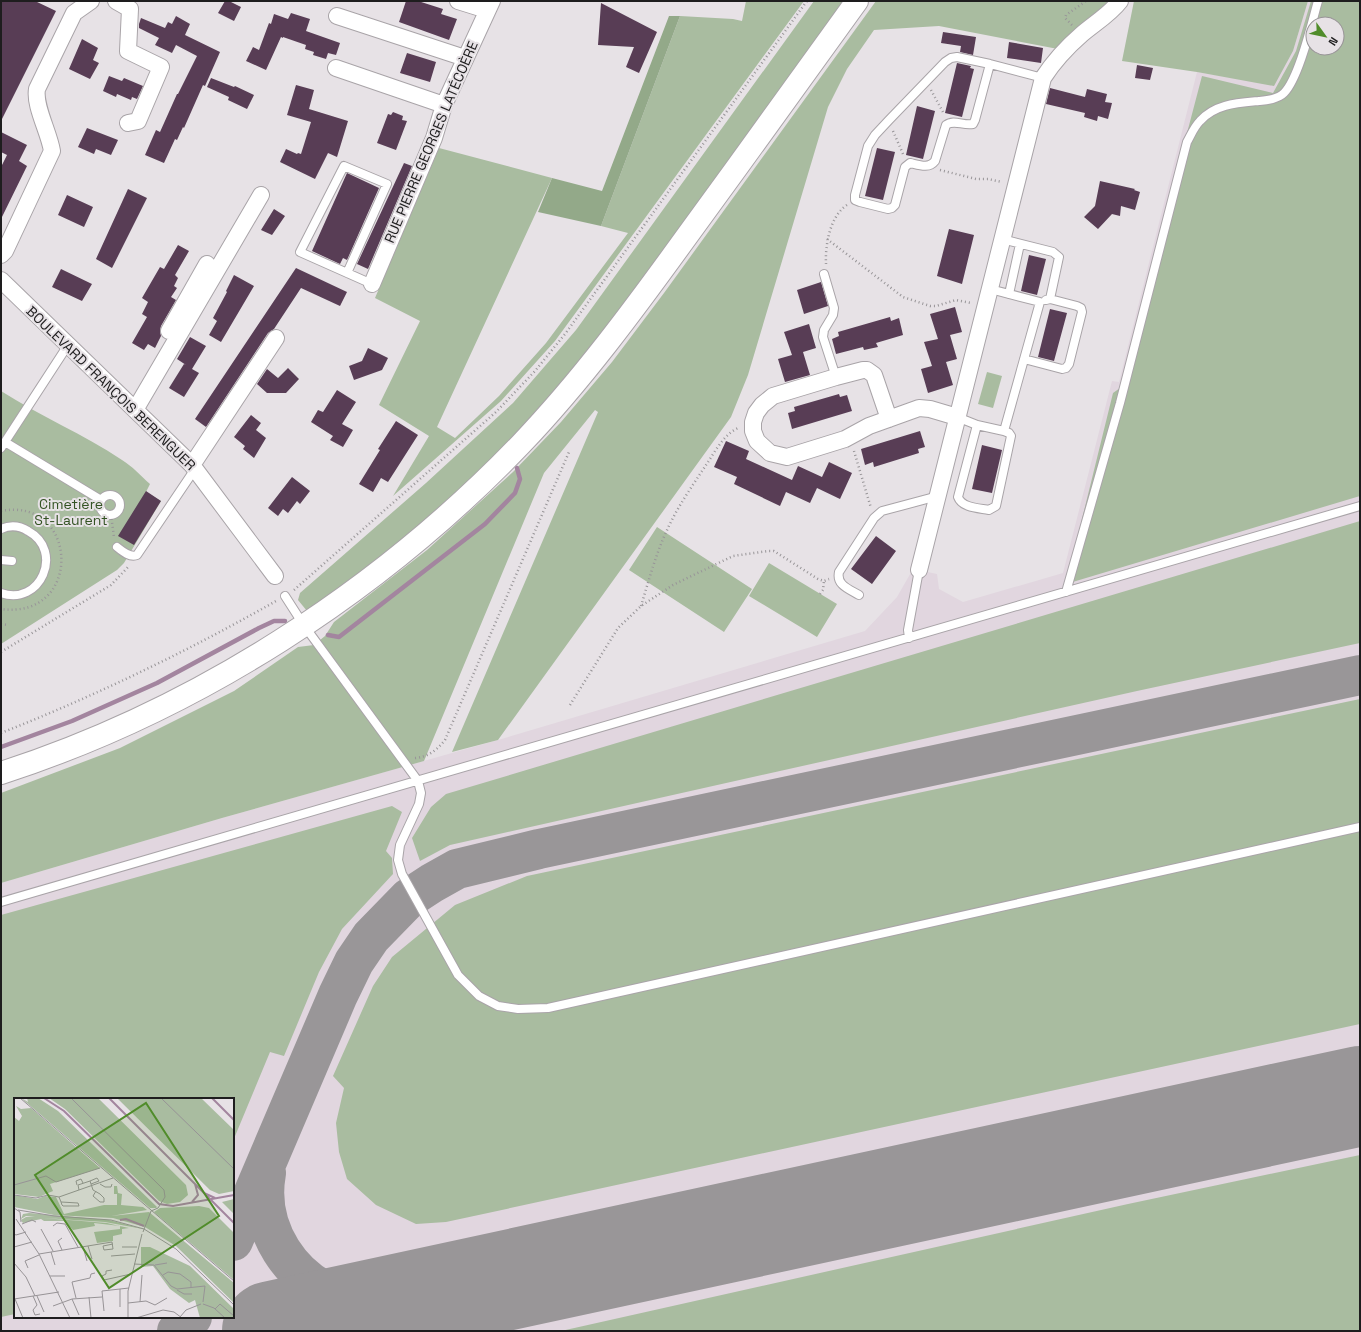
<svg xmlns="http://www.w3.org/2000/svg" width="1361" height="1332" font-family="'Space Grotesk',sans-serif">
	<rect width="100%" height="100%" fill="#e7e2e6"/>
	<path fill="#e1d6df" fill-rule="evenodd" d="M1308,1H1360V1331H1V883L222,818L498,740L865,631L897,597L913,569L937,574L939,589L963,602L1063,573L1112,381L1119,382L1197,72L1273,85L1293,51ZM1313,24H1337V48H1313ZM15,1099H233V1317H15Z"/>
	<path fill="#a9bca0" fill-rule="evenodd" d="M746,1H804L555,341L501,401L393,496L429,436L379,405L420,321L375,298L439,148L552,178L437,427L455,438L499,396L546,343L628,233L601,226L680,16L733,19L742,21Z
		M814,1H845L613,319L566,378L507,444L458,491L383,556L307,611L298,600L300,593L426,483L513,403L576,330Z
		M876,1H1111L1058,49L939,26L874,30L847,69L828,107L748,375L731,417L498,740L452,752L598,412L595,410L544,473L424,761L222,818L1,883V793L120,748L234,691L298,647L314,645L325,636L334,622L427,550L513,472L561,422L612,362L664,293Z
		M1134,1H1308L1293,51L1274,86L1197,72L1122,61Z
		M1311,1H1360V496L1066,584L1113,393L1120,388L1202,76L1273,93L1296,51ZM1313,24H1337V48H1313Z
		M987,372L1002,376L993,408L978,404Z
		M1,391C40,416 83,434 122,460C132,466 141,476 150,484L146,492L161,501L124,563L117,570L1,644Z
		M1360,521V643L1137,691L450,845L420,861L412,838L431,807L446,794Z
		M657,527L752,589L724,632L629,570Z
		M769,563L837,604L817,637L749,596Z
		M1360,699V1024L446,1222L416,1224L376,1205L347,1179L339,1152L336,1123L344,1088L333,1076L373,986L392,957L455,905L527,876Z
		M392,806L402,812L386,851L392,858L393,874L342,929L319,972L284,1056L270,1052L233,1141V1099H15V1314L1,1317V915Z
		M1360,1155V1331H561L1128,1204Z"/>
	<path fill="#93a989" d="M669,16H680L601,226L538,212L552,178L602,191Z"/>
	<g fill="none" stroke-linecap="round" stroke-linejoin="round">
		<path stroke="#a3859f" stroke-width="4.5" d="M328,635L339,637L485,524L515,493L520,479L517,468
			M1,747L72,721L157,683L259,628L274,621H285"/>
		<path stroke="#999698" stroke-width="40" d="M266,1173C256,1229 291,1282 344,1299C362,1305 380,1305 398,1304
			M233,1241L338,995L354,962L371,937L409,898L432,883L457,869L539,849L1360,675
			M177,1331L192,1317
			M274,1331L277,1330"/>
		<path stroke="#999698" stroke-width="100" d="M272,1331L1360,1096"/>
	</g>
	<path fill="#583d55" d="M1,1H35L56,11L1,121Z
		M225,1H229L241,7L234,21L218,13Z
		M406,1H418L443,9L441,14L457,19L449,40L399,22Z
		M601,3L657,32L639,73L626,67L634,47L598,45Z
		M291,13L310,19L306,31L340,43L336,55L328,53L326,59L313,55L314,52L305,49L306,45L283,37V38L281,37L266,70L246,61L253,47L259,50L269,23L271,24L274,14L288,19Z
		M176,16L190,24L185,35L220,52L205,86L203,85L184,128L183,127L177,140L175,139L164,163L145,155L156,130L160,132L177,94H178L197,56L176,45L172,53L155,45L159,38L139,28V24L141,18L165,28L168,22L172,24Z
		M943,32L976,37L973,55L960,52L961,46L941,43Z
		M82,39L98,48L93,60L99,63L90,79L69,69Z
		M1009,42L1043,48L1041,63L1007,58Z
		M407,53L436,62L430,82L400,73Z
		M957,63L971,66L970,68L974,69L962,117L945,113Z
		M1137,65L1153,68L1150,80L1135,78Z
		M109,76L122,81L124,78L143,86L137,99L132,97L131,100L117,94L116,97L103,91Z
		M211,78L234,87L235,86L254,95L247,109L228,100L229,97L207,87Z
		M296,85L314,90L309,109L348,121L337,157L328,153L315,179L280,162L286,149L297,154L298,153L301,154L311,122L287,115Z
		M1050,88L1085,97L1087,89L1107,94L1105,102L1112,103L1108,119L1098,116L1097,121L1084,117L1085,113L1046,104Z
		M917,106L935,111L923,159L906,155Z
		M393,112L403,116L402,120L407,121L396,150L377,143L388,114L391,115Z
		M87,128L118,140L111,155L96,149L94,154L78,147Z
		M1,132L27,145L19,161L27,166L1,219V167L7,155L1,152Z
		M877,148L895,152L883,200L865,196Z
		M404,163L412,166L368,269L357,264Z
		M347,173L379,188L347,260L343,258L340,264L312,251Z
		M1100,181L1135,189L1134,190L1140,192L1135,210L1121,206L1120,216L1112,214L1098,229L1084,217L1095,206Z
		M128,189L147,198L112,268L96,259Z
		M67,195L93,207L84,227L58,215Z
		M274,209L285,216L272,235L261,230Z
		M949,229L974,235L962,284L937,276Z
		M178,245L189,251L175,275L178,278L174,286L177,288L171,297L176,300L161,326L160,331L161,336L155,348L148,344L144,350L132,343L147,317L142,314L148,302L142,298L160,267L164,269Z
		M1029,255L1046,259L1037,295L1021,291Z
		M296,268L347,292L340,306L301,288L274,329L268,333L206,427L195,419Z
		M61,269L92,284L82,301L52,287Z
		M234,275L254,286L221,342L209,335L217,321L213,318L227,292L226,291Z
		M821,282L828,306L804,314L797,290Z
		M955,307L962,332L950,335L957,359L946,362L953,385L928,393L921,369L932,366L924,342L938,339L930,314Z
		M1050,309L1067,313L1054,361L1038,357Z
		M890,317L891,321L899,318L903,335L876,343L878,347L864,350L863,347L836,354L832,339L839,336L838,332Z
		M809,324L816,348L803,352L810,375L785,382L778,359L792,355L784,332Z
		M190,337L206,346L192,369L199,373L184,397L169,388L184,364L186,365L177,359Z
		M368,348L388,358L382,370L354,380L349,366L362,361Z
		M288,368L299,379L286,393H267L257,384L267,369L278,378Z
		M337,390L356,402L342,424L353,430L343,447L330,440L333,436L311,422L318,410L323,412Z
		M839,394L840,397L847,395L852,411L792,429L788,413L795,411L794,407Z
		M251,415L261,423L256,430L266,438L254,458L243,449L245,446L234,437Z
		M396,421L418,435L388,482L381,478L373,492L359,484L380,450L378,449Z
		M920,431L925,447L918,449L919,453L874,467L873,462L865,465L861,449Z
		M726,441L749,451L746,459L792,480L798,466L822,477L829,462L852,473L840,499L817,488L810,503L786,492L780,506L734,484L737,477L714,467Z
		M982,445L1002,450L992,493L972,489Z
		M292,477L310,491L300,504L297,501L288,513L283,509L278,516L268,508Z
		M146,491L161,501L134,545L118,536Z
		M876,536L896,551L872,584L851,569Z"/>
	<g fill="none" stroke-linecap="round" stroke-linejoin="round">
		<defs>
			<path id="lane" d="M990,64L975,120L973,124C963,126 954,119 946,125L935,161C929,169 919,165 910,163L905,167L895,205L892,208L888,209L860,202L855,200V195L868,146L875,135L889,120L945,62L951,58L957,57L990,64L1043,78
				M1002,239L1053,252L1059,257L1050,299L1046,300
				M347,273L387,184L344,166L300,252L372,284
				M824,274L834,308L833,315L824,330L823,337L836,377
				M1009,294L1020,244
				M1024,359L1062,369L1066,368L1069,364L1082,312L1081,308L1077,306L1050,299
				M957,417L977,425L1004,431L1040,302L990,289
				M977,425L958,497C962,508 979,508 989,510L996,506L1011,436L1009,433L1004,431
				M5,442L101,500
				M1,448L68,345
				M100 505a10 10 0 1 1 20 0a10 10 0 1 1-20 0Z
				M1,529C10,525 20,526 28,531C65,551 40,607 1,593
				M117,547C122,551 130,558 137,555L195,469
				M1,560L12,561
				M1066,592L1120,403L1187,142C1191,135 1194,127 1200,121C1215,104 1237,103 1259,101C1268,100 1278,99 1284,93C1299,78 1312,22 1318,1
				M859,595C849,589 836,585 839,572L874,518L882,511L938,496
				M285,596L303,624L418,781L421,793L419,804L400,845L398,860L402,874L458,975L479,996L498,1006L518,1009L548,1008L1360,827
				M909,638L908,630L919,570
				M1,902L1360,506"/>
			<path id="street" d="M116,1L130,9L128,51L161,67L138,121L128,123
				M458,1L487,10
				M337,16L465,58
				M336,68L444,105
				M1,255L5,251L52,151C49,132 34,106 37,89L74,13L91,1
				M1,280L192,465L275,576
				M372,284L434,138L444,105L492,1
				M169,331L207,264
				M135,410L261,195
				M889,419L874,375L867,370H863L836,377L773,396L762,405L756,413L753,422V431L757,441L770,453L787,457L845,439L869,426L919,408L930,409L957,417
				M192,465L276,338
				M919,570L1043,78C1054,61 1067,47 1082,34C1095,23 1110,14 1120,1"/>
			<path id="secondary" d="M1,773C196,710 379,592 521,444C582,380 635,308 687,236C744,158 800,80 857,1"/>
		</defs>
		<use href="#lane" stroke="#a9a4a8" stroke-width="10"/>
		<use href="#street" stroke="#a9a4a8" stroke-width="18"/>
		<use href="#secondary" stroke="#a9a4a8" stroke-width="24"/>
		<path stroke="#989598" stroke-width="2.5" stroke-dasharray="1 3" stroke-linecap="butt" d="M1072,25L1065,18L1066,15L1086,1
			M931,90L944,114
			M893,131L903,154
			M940,170L976,179H988L1002,182
			M827,239L903,297L930,306H936L956,300L971,303
			M826,264C825,245 830,216 847,205
			M854,451L871,508
			M1,511C79,496 84,620 1,609
			M111,515L114,537
			M294,590L496,412L535,371L565,334L807,1
			M820,594L823,590L824,581
			M641,606C649,580 656,553 668,528C678,506 693,485 706,465C715,452 723,435 738,428
			M1,624L8,625
			M1,652L111,585L129,566
			M570,705L618,628L641,606L673,585L733,556L768,551H774L818,579L824,581L829,579
			M1,733C95,696 188,651 276,601
			M415,758C428,757 437,750 445,740L569,452"/>
		<use href="#lane" stroke="#fff" stroke-width="8"/>
		<use href="#street" stroke="#fff" stroke-width="16"/>
		<use href="#secondary" stroke="#fff" stroke-width="22"/>
	</g>
	<g text-anchor="middle" dominant-baseline="central" stroke-width="4" stroke-linejoin="round" paint-order="stroke">
		<g font-size="14" fill="#1e1d1e" stroke="#e7e2e6">
			<text transform="translate(431 142) rotate(-67)">RUE PIERRE GEORGES LATÉCOÈRE</text>
			<text transform="translate(111 388) rotate(44)">BOULEVARD FRANÇOIS BERENGUER</text>
		</g>
		<g font-size="14" fill="#345324" stroke="#e7e2e6">
			<text x="71" y="504">Cimetière<tspan x="71" dy="16">St-Laurent</tspan></text>
		</g>
	</g>
	<g transform="translate(14 1098)">
		<rect width="220" height="220" fill="#e7e2e6"/>
		<path d="M7,0L14,4L13,0H24L44,13L143,109L142,110H136ZM35,0H84L172,87L174,97L166,104L153,106L145,103L51,11ZM103,0H187L220,32V93L205,96L196,92ZM2,8L7,11L17,10L86,70L36,86L39,93L25,99L0,96V19L5,23L8,18ZM100,88H103L104,95L108,96L107,107L129,109L133,112L97,118L135,114L220,185V205L162,148L131,129L99,120L40,117L0,109V97L23,101L31,98L42,99L50,116L90,107H103V96H100ZM220,101V116L208,104ZM185,108L195,110L220,135V182L140,114L146,110ZM15,115L95,122L129,131L91,124L29,120L93,125L101,127L115,130L108,131V136L99,138V143L83,145L80,134L106,131V128L80,125L81,128L59,132L50,123H30L27,121L9,125L7,122L12,119H21L12,118L7,121L9,116ZM127,149H136L176,168L220,211V220H186L181,202L175,205L156,191L139,168L127,169Z" fill="#a9bca0"/>
		<path fill="none" stroke="#a3859f" stroke-width="2" d="M30,0L50,13L145,106L159,108L220,97M95,0L220,125M198,0L220,22M190,95L201,100M178,104L184,97L181,86M106,122L112,121L130,128"/>
		<path fill="none" stroke="#979396" stroke-width="1" d="M6,0L220,183M57,0L150,92L151,99L144,110L137,113L129,134M147,0L220,71M76,83L83,80L85,83L77,86M86,86L91,89H97L98,86M0,87L32,78L42,84L86,70M63,87L62,83L67,81L69,85M65,92L64,87L76,83L79,92L86,96L90,100V104H86L79,98L82,93M0,97L22,100L34,97L45,99L99,80M45,99L47,104L48,107L49,108H65L64,105L47,104M0,110L6,114L7,124M4,112L40,118L97,122L130,131L162,151L220,207M2,121L25,156L56,220M8,126L18,122L22,124M39,128L43,125L51,126L64,149M27,131L39,153M0,136L2,137L12,134M48,140L44,143L48,152M74,148L78,161M0,149L18,144M69,149L73,163M108,149H123M37,154L41,167M25,156L98,144L99,151L90,152L89,148L99,146M97,158L121,156M0,165L12,179L21,198M120,166L140,167L157,188L163,191L191,188L189,204M141,167L153,165M14,170L11,163L25,157M98,172L92,173V176L88,178L90,182L117,176M149,177L154,174L166,176L177,184V190M36,178H51M106,191V209M163,192L170,196H178M19,198L23,207L19,212L21,217L26,216M23,198L30,214M75,199L77,220M62,200L58,184L76,180L77,176L81,175M0,201L45,194M1,201L9,220M58,201L65,217M126,204L128,177M114,205L132,203L141,207L153,200M189,206L200,210L211,220M39,208L58,201L88,199M201,211L206,206L220,218L218,220M90,213L88,193L115,190M166,219L172,212L187,206M114,220V193L128,136M122,220L149,212L160,214L168,220"/>
		<path fill="#508c2a" fill-opacity="0.15" stroke="#508c2a" stroke-width="2" d="M132,5L205,118L95,190L21,77Z"/>
		<rect width="220" height="220" fill="none" stroke="#1e1d1e" stroke-width="2"/>
	</g>
	<rect width="1361" height="1332" fill="none" stroke="#1e1d1e" stroke-width="4"/>
	<g transform="translate(1325 36) rotate(123)"><circle r="19" fill="#e7e2e6" stroke="#979396"/>
	<path d="M0-3L7 15L0 10L-7 15Z" fill="#508c2a"/>
	<text y="-6" font-size="11" font-weight="bold" text-anchor="middle" fill="#1e1d1e">N</text>
	</g>
</svg>
